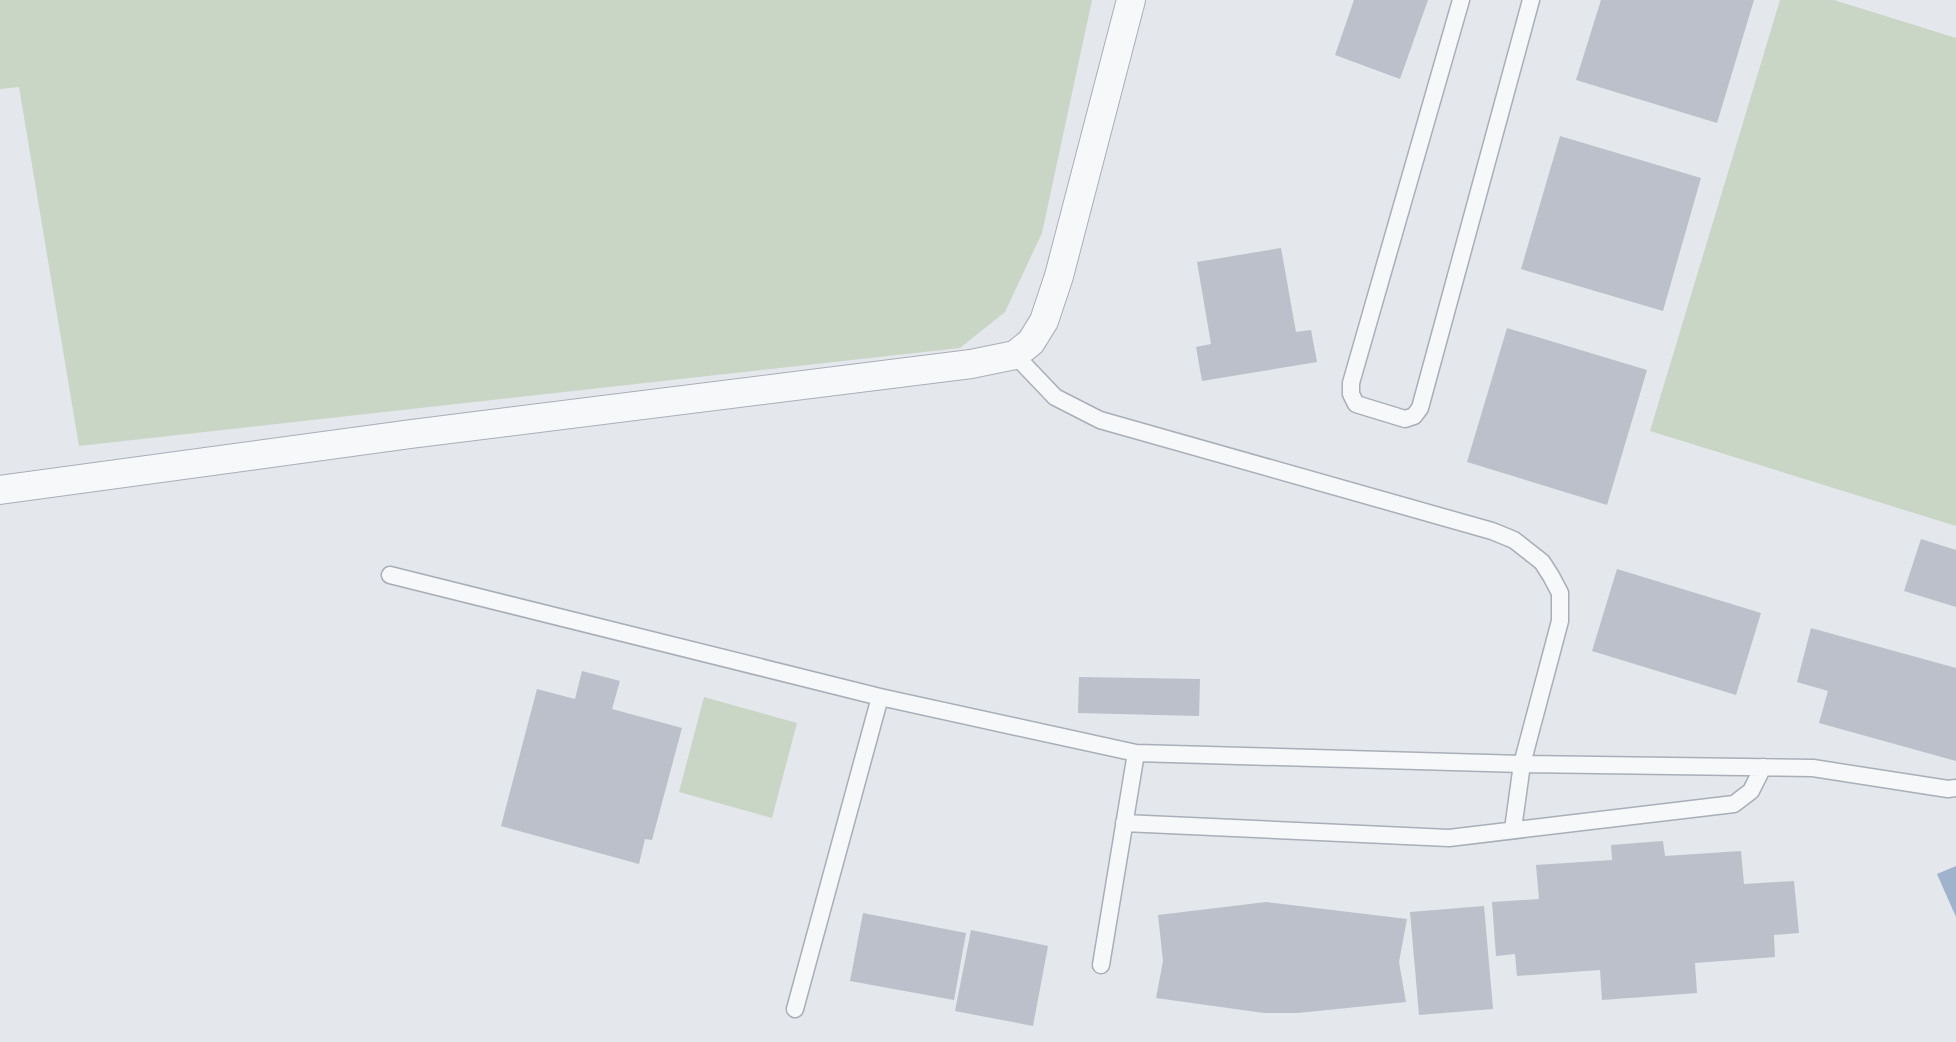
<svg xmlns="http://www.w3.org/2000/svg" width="1956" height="1042" font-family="'PT Sans',sans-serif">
	<rect width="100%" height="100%" fill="#e4e7ec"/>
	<path fill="#c9d6c5" d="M0,0H1092L1042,233L1005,312L960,348L79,446L19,87L0,89Z
		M1780,0H1834L1956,38V526L1650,431Z
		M704,697L797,723L772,818L679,792Z"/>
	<path fill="#9fb4cc" d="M1956,866V917L1937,874Z"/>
	<path fill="#bbc0ca" d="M1354,0H1428L1400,79L1335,55Z
		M1601,0H1754L1717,123L1576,80Z
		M1560,136L1701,178L1663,311L1521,269Z
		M1281,248L1296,332L1311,330L1317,362L1202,381L1196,347L1211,344L1197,262Z
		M1507,328L1647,370L1607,505L1467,462Z
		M1921,539L1956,550V607L1904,591Z
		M1617,569L1761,613L1736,695L1592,651Z
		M1811,628L1956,668V761L1819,723L1828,691L1797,682Z
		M582,671L620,681L612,709L682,728L652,840L645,839L639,864L501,826L537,689L575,699Z
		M1079,677L1200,679L1199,716L1078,713Z
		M1663,841L1665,856L1741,851L1744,884L1794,881L1799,933L1774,935L1775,957L1695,963L1697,993L1602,1000L1600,970L1517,976L1515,954L1496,956L1492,902L1539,899L1536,865L1612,860L1611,845Z
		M1266,902L1407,919L1399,962L1406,1002L1298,1013H1264L1156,998L1163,961L1158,915Z
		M1484,906L1493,1009L1419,1015L1410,912Z
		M863,913L966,933L954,1000L850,981Z
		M971,930L1048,946L1033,1026L955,1011Z"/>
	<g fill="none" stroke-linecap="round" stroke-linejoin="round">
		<defs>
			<path id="lane" d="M1461,0L1351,383V394L1356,404L1405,419L1414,416L1420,408L1531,0
				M1015,355L1055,397L1100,420L1492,531L1514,540L1542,562L1551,576L1560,593V621L1522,764L1513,829
				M390,575L880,697L1136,753
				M1124,823L1449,838L1734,804L1751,791L1763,767
				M1101,965L1136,753L1522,764L1813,768L1948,789L1956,788
				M795,1009L880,697"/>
			<path id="street" d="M0,490L411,434L971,364L1015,355L1031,342L1044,321L1059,276L1131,0"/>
		</defs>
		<use href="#lane" stroke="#a9aeb7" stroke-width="19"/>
		<use href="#street" stroke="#a9aeb7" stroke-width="30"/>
		<use href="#lane" stroke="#f7f8fa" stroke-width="16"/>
		<use href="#street" stroke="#f7f8fa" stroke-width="28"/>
	</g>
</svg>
